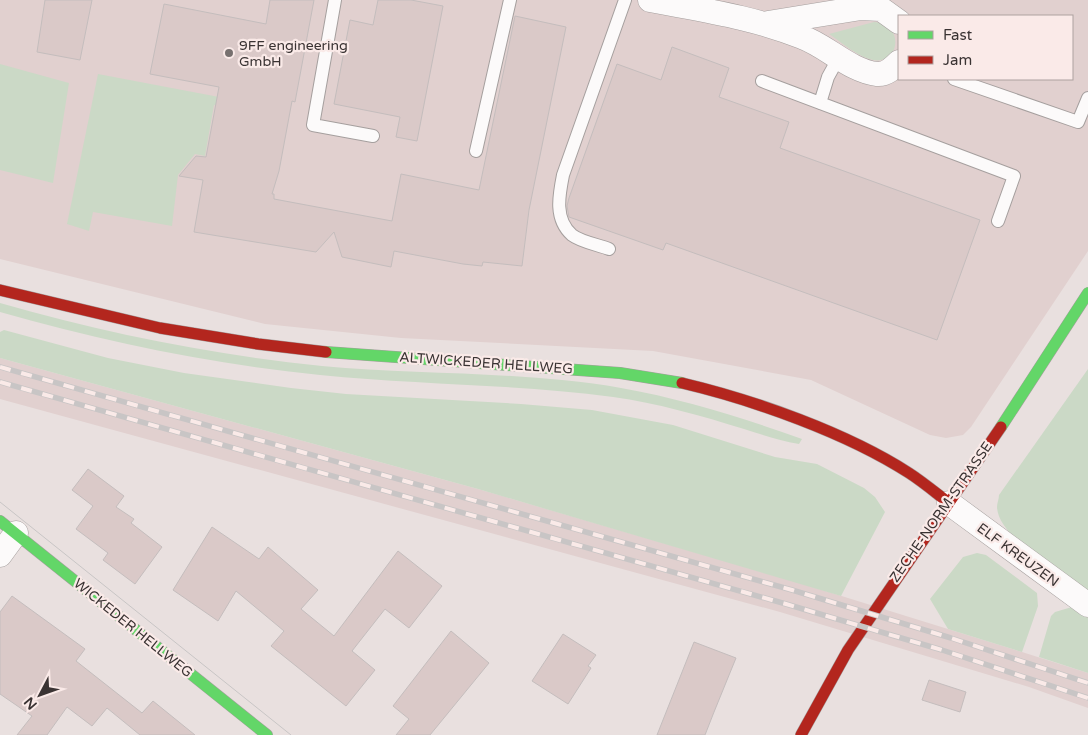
<svg xmlns="http://www.w3.org/2000/svg" width="1088" height="735" font-family="'Varela Round',sans-serif">
	<rect width="100%" height="100%" fill="#e9e0df"/>
	<path fill="#e1d0cf" fill-rule="evenodd" d="M0,0H1088V251L971,427L963,435L946,438L930,435L811,380L653,351L401,338L265,324L0,259ZM899,16H1072V79H899Z
		M0,358L478,489L790,580L1022,652L1088,673V708L1029,687L780,612L0,399Z"/>
	<path fill="#cbd9c6" d="M874,22C906,25 899,65 873,60C858,57 841,42 829,34Z
		M0,64L69,83L53,183L0,170Z
		M98,74L288,110L287,120L214,105L205,156L195,154L178,175L172,226L93,212L89,231L67,224Z
		M0,303C105,333 213,355 322,366C421,375 523,371 621,388C683,399 743,418 802,439L799,444C780,441 763,435 744,429C702,416 657,403 613,397C516,384 418,385 320,375C211,364 105,342 0,312Z
		M4,330L108,358L184,373L291,388L346,394L521,404L592,410L673,425L775,457L817,464L864,488L875,497L885,512L841,596L478,489L0,358V332Z
		M1088,369V593C1064,576 998,538 997,507C997,503 999,499 999,495Z
		M977,553L986,555L1037,593L1038,606L1022,652L948,629L930,599L963,557Z
		M1072,607L1088,618V673L1039,657L1051,616L1055,612Z"/>
	<path fill="#dac9c8" stroke="#c4bdbd" d="M45,0H92L80,60L37,52Z
		M270,0H314L295,102L292,101L279,171L272,194H274V199L392,221L401,174L479,190L515,16L566,27L529,210L522,266L483,262L482,266L463,264L394,251L391,267L342,257L334,232L316,252L194,232L203,180L179,176L196,156L206,157L219,87L150,74L164,4L266,24Z
		M378,0H411L443,6L417,141L396,137L400,117L334,104L350,20L373,25Z
		M672,47L729,68L719,97L789,122L780,148L980,220L937,340L666,243L663,250L569,217L567,206L569,198L617,64L661,80Z
		M88,469L124,496L116,507L134,519L131,523L162,547L135,584L103,560L108,553L76,529L93,506L72,490Z
		M212,527L259,559L268,547L318,590L301,609L334,636L398,551L442,586L409,628L385,609L352,651L375,670L346,706L271,646L284,631L236,591L218,621L173,590Z
		M12,596L85,649L76,661L142,713L153,701L195,735H140L107,708L92,726L67,707L47,735H17L32,716L0,694V612Z
		M451,631L489,663L430,735H396L409,719L393,706Z
		M563,634L596,655L588,666L591,668L568,704L532,681Z
		M694,642L736,658L714,712L705,735H657Z
		M929,680L966,692L960,712L922,700Z"/>
	<g fill="none" stroke-linecap="round" stroke-linejoin="round">
		<defs>
			<path id="lane" d="M335,0L313,125L373,136
				M954,79L1078,122L1088,98
				M762,81L1014,176L998,221
				M820,103L828,77L839,57
				M476,151L510,0
				M609,249C599,245 581,242 572,235C554,219 559,195 563,175L625,0"/>
			<path id="street" d="M650,0C701,10 753,17 802,37C827,46 850,71 877,74C886,75 893,68 899,62
				M768,23L861,8L881,9L899,22
				M949,503L1088,605
				M0,555L16,533"/>
			<path id="fast" d="M326,352L620,373L682,383
				M1001,427L1088,293
				M0,521L267,735"/>
			<path id="jam" d="M0,290L160,328L258,344L326,352
				M682,383C754,400 847,433 909,473C923,482 936,493 949,503
				M801,735L848,650L1001,427"/>
		</defs>
		<use href="#lane" stroke="#a59f9e" stroke-width="14"/>
		<use href="#street" stroke="#a59f9e" stroke-width="25"/>
		<use href="#fast" stroke="#a59f9e" stroke-width="12"/>
		<use href="#jam" stroke="#a59f9e" stroke-width="12"/>
		<use href="#lane" stroke="#fcfafa" stroke-width="12"/>
		<use href="#street" stroke="#fcfafa" stroke-width="24"/>
		<use href="#fast" stroke="#63d668" stroke-width="11"/>
		<use href="#jam" stroke="#b3261e" stroke-width="11"/>
		<path stroke="#c8c5c5" stroke-width="1" d="M0,502L291,735"/>
		<defs>
			<path id="rail" d="M0,367L792,590L951,638L1088,683
				M0,382L786,604L942,650L1088,698"/>
		</defs>
		<use href="#rail" stroke="#c8c5c5" stroke-width="5.5"/>
		<use href="#rail" stroke="#faeae8" stroke-width="4" stroke-dasharray="11" stroke-linecap="butt"/>
	</g>
	<circle fill="#77706f" stroke="#faeae8" stroke-width="2" cx="229" cy="53" r="5"/>
	<g text-anchor="middle" dominant-baseline="central" stroke-width="4.5" stroke-linejoin="round" paint-order="stroke">
		<g font-size="14" fill="#3a3333" stroke="#faeae8" text-anchor="start">
			<text x="239" y="45">9FF engineering<tspan x="239" dy="16">GmbH</tspan></text>
		</g>
		<g font-size="14" fill="#3a3333" stroke="#faeae8">
			<text transform="translate(486 363) rotate(4)">ALTWICKEDER HELLWEG</text>
			<text transform="translate(941 512) rotate(-55)">ZECHE-NORM-STRASSE</text>
			<text transform="translate(1018 555) rotate(36)">ELF KREUZEN</text>
			<text transform="translate(133 628) rotate(39)">WICKEDER HELLWEG</text>
		</g>
	</g>
	<rect x="898" y="15" width="175" height="65" fill="#faeae8" stroke="#ada1a0"/>
	<rect x="908" y="31" width="25" height="8" fill="#63d668" stroke="#ada1a0"/>
	<text x="943" y="40" font-size="15" fill="#3a3333">Fast</text>
	<rect x="908" y="56" width="25" height="8" fill="#b3261e" stroke="#ada1a0"/>
	<text x="943" y="65" font-size="15" fill="#3a3333">Jam</text>
	<g transform="translate(40 695) rotate(229)" stroke="#faeae8" stroke-width="4" paint-order="stroke">
	<path d="M0-4L9 19L0 12L-9 19Z" fill="#3a3333"/>
	<text y="-8" font-size="14" font-weight="bold" text-anchor="middle" fill="#3a3333">N</text>
	</g>
</svg>
